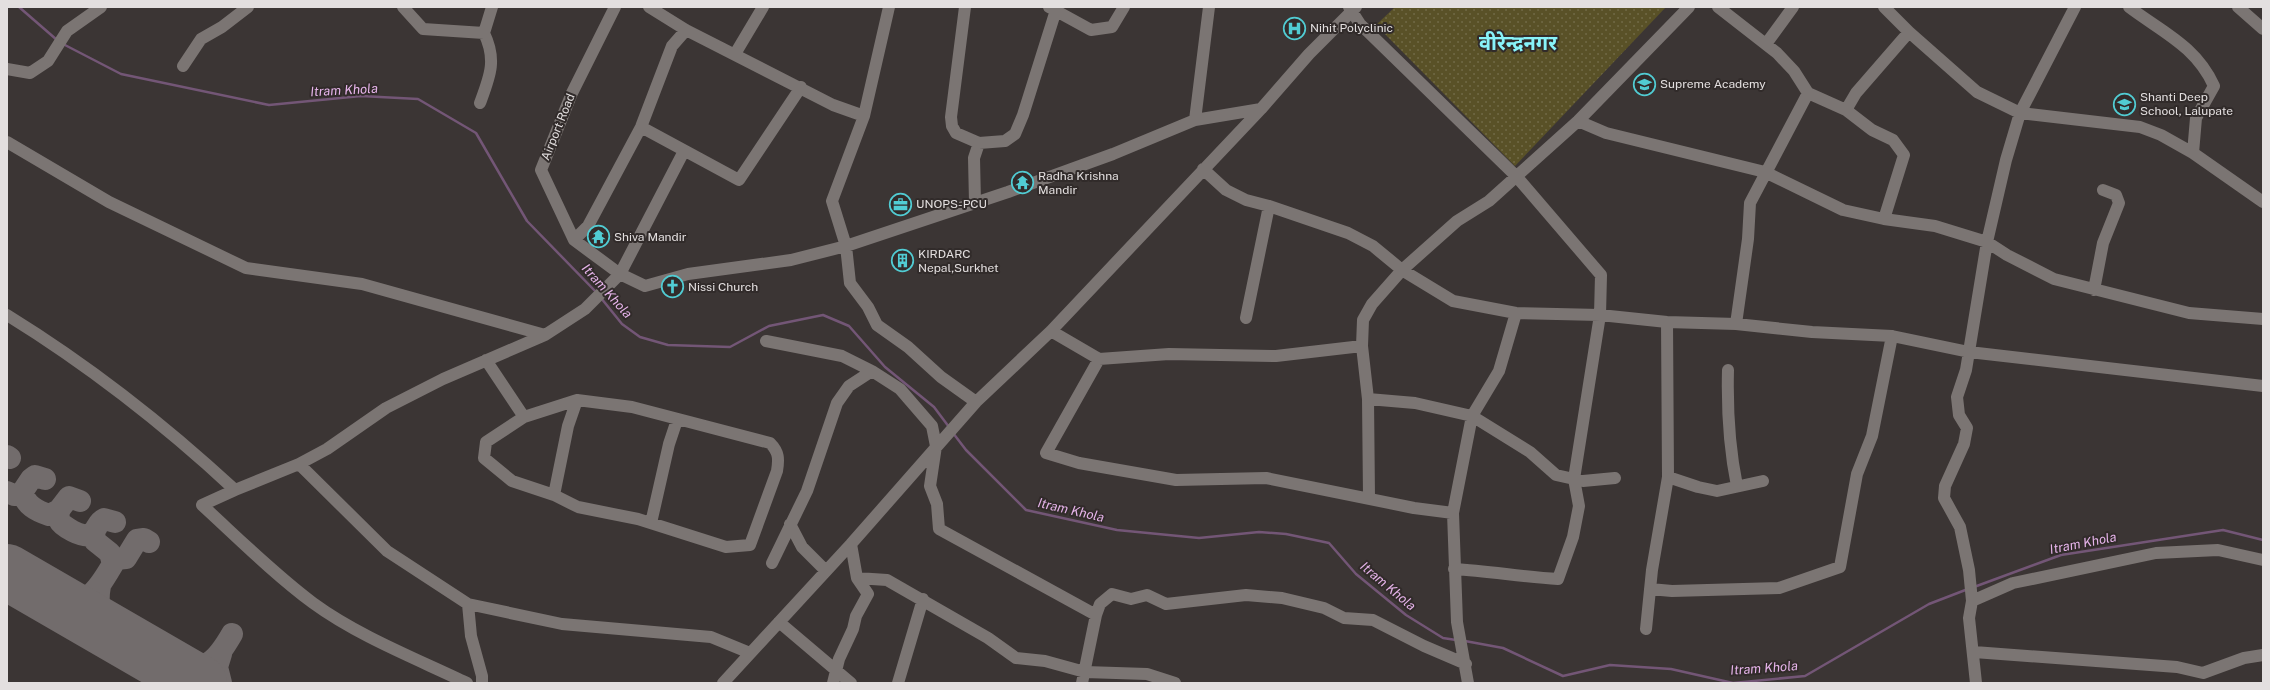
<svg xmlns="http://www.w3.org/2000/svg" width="2270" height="690" font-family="'Public Sans','Noto Sans Devanagari',sans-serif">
	<defs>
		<pattern id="grass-dots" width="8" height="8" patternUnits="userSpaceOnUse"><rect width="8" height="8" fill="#595127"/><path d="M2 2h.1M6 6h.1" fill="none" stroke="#716a46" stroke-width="1.8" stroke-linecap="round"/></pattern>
	</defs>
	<rect width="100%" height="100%" fill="#3b3534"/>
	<path fill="url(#grass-dots)" d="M1395,7H1666L1515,166L1376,25Z"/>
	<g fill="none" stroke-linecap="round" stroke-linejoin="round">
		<path stroke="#735676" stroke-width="2.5" d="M19,7L57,40
			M63,44L121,74L269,105L361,96L418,99L476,133L527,221L597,293
			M601,298L622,324L640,337L668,345L730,347L769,326L823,315L849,326L885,367L934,407L949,427
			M953,433L966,450L1026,510L1117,530L1199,538L1259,532L1286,534L1329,543L1356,574L1406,615L1443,638L1456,640
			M1974,587L2061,555L2223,530L2263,540
			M1465,641L1503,648L1563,676L1610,665L1671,669L1733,683L1805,676L1929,604L1968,589"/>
		<path stroke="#726c6c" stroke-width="22" d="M7,456L10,458
			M23,491C24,505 37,511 49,515L59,510L69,497L80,501
			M7,492L14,495L21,494L31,479L35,476L45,479
			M59,510C59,513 58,517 59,520C62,527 83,538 90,535C97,531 97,522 104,519L115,522
			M94,531L95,541L110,553L113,564
			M100,586C96,607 101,617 113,634
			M54,599C91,608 99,587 116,559L126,558L137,540L144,539L149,542
			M221,654L217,667L221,683
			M172,667C207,669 214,665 232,634"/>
		<path stroke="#726c6c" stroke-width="56" d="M7,572L199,683"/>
		<path stroke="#7b7573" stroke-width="12" d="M403,7L423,29L484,33
			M615,7L572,93L541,170L574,240L620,274L684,151
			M649,7L686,30L833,105L864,116
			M889,7L864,116L832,201L846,246L850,283L868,307L877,325L908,347L941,377L976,402
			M965,7L951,117L952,126L956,133L979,143L1005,141L1015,134L1023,115L1056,10
			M1049,7L1091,30L1112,27L1124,7
			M1349,7L1360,24L1516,176L1601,275L1600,315L1574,479L1579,506L1573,537L1558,579C1523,577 1489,571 1454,569
			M1718,7L1777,53L1794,71L1808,93L1846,110L1872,130L1893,140L1904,155L1884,219
			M1884,7L1909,32L1977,92L2020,113L2140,127L2161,135L2193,153L2263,202
			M2129,7C2162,32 2196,46 2214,86L2196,118L2193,153
			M2238,7L2263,29
			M1766,44L1793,7
			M735,54L763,7
			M183,66L201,39L222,27L248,7
			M7,69L30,73L48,61L67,31L101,7
			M480,103C490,76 497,60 484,33L492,7
			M1846,110L1856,93L1909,32
			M1195,120L1209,7
			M1578,121L1606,133L1765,172L1843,210L1884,219L1935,226L1987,242L2007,255L2054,279L2189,313L2263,319
			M641,127L739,180L801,87
			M7,142L109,202L246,268L362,284L545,335
			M1203,169L1226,190L1246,200L1269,206L1348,233L1373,246L1402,270L1453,301L1516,313L1600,315L1667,322L1736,324L1812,332L1892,336L1969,352L2263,386
			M975,202L974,158L979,143
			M574,240L588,226L641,127L672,46L686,30
			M2094,290L2103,243L2119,203L2116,195L2103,190
			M7,315C88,365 166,426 235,490L299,464L327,449L386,408L443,379L545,335L585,309L620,274L645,286L688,274L791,260L846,246L1008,192L1113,154L1195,120L1261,109
			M1246,318L1269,206
			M1736,324L1748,239L1750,203L1808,93
			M1051,331L1099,359L1169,354L1276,356L1362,346
			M766,341L842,356L872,371L900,389L932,426L936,446L930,486L937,504L939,529L1096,615L1082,683
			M1099,359L1046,453L1079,463L1176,480L1266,478L1414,508L1453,513
			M486,360L524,417L577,400L632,407L770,443C779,452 779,459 777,471L750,545L726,547L638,519L578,507L554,495L512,481L484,458L486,442L524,417
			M1728,370C1727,410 1729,447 1737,486
			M1368,399L1415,403L1472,416L1530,452L1556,475L1583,481L1615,478
			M299,464L387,551L468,604L562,624L711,637L750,653
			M1668,477L1698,487L1717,491L1763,481
			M235,490L202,505C238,538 274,574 313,603C358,636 417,659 467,683
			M554,495L568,426L577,400
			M1369,497L1368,399L1362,346L1363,320L1372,304L1402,270L1457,221L1489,201L1578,121L1689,7
			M651,523L669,444L677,420
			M790,524L802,547L826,571
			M851,544L857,578L887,580L988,638L1016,658L1045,661L1085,672L1147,674L1175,683
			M772,563L807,491L837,403L849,386L872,371
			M1650,589L1672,591L1779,588L1840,567L1857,474L1872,436L1892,336
			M1972,601L2013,583L2156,553L2218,550L2263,560
			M468,604L471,636L482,676V683
			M1096,615L1100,604L1112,594L1131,599L1147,595L1166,604L1246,595L1282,598L1324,608L1344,618L1373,620L1424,646L1466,664
			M779,622L851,683
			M1646,629L1652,570L1668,477L1667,322
			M1974,652L2177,667L2203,673L2244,658L2263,655
			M723,683L851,544L976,402L1051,331L1261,109L1309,54L1356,7
			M833,683L839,659L853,629L856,616L868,594L857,578
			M898,683L923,599
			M1468,683L1457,622L1453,513L1472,416L1499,371L1516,313
			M1976,683L1969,618L1972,601L1969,570L1960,527L1944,498L1945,486L1964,444L1967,428L1959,415L1957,397L1966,370L1987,242L2006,160L2020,113L2075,7"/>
	</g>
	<defs>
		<symbol id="hospital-ring" viewBox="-11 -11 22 22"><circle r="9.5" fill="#312b2a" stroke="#51ccd3" stroke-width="1.5"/><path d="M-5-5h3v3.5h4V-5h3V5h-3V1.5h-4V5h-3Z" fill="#51ccd3"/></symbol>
		<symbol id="school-ring" viewBox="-11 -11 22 22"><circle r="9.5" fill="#312b2a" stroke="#51ccd3" stroke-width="1.5"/><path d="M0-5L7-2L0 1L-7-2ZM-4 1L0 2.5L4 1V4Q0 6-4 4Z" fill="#51ccd3"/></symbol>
		<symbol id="temple-ring" viewBox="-11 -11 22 22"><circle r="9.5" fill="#312b2a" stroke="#51ccd3" stroke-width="1.5"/><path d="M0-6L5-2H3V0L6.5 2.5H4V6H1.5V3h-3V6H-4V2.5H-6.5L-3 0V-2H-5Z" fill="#51ccd3"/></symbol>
		<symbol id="office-ring" viewBox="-11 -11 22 22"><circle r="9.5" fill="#312b2a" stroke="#51ccd3" stroke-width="1.5"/><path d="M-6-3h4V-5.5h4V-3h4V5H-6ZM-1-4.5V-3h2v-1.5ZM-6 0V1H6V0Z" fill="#51ccd3"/></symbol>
		<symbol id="building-ring" viewBox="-11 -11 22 22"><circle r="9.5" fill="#312b2a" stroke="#51ccd3" stroke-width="1.5"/><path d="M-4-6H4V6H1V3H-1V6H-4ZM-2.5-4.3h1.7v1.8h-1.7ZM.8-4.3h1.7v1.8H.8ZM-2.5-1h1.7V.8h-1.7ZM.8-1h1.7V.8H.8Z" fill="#51ccd3"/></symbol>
		<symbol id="church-ring" viewBox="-11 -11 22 22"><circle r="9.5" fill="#312b2a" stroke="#51ccd3" stroke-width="1.5"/><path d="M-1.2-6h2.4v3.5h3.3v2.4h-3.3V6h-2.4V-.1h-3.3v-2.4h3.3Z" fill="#51ccd3"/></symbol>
	</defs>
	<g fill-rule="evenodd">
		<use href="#hospital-ring" x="1282" y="16" width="25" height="25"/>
		<use href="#school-ring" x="1632" y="72" width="25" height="25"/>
		<use href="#school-ring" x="2112" y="92" width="25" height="25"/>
		<use href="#temple-ring" x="1010" y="170" width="25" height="25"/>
		<use href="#office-ring" x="888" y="192" width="25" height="25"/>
		<use href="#temple-ring" x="586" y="224" width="25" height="25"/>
		<use href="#building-ring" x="890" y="248" width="25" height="25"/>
		<use href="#church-ring" x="660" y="274" width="25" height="25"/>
	</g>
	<g text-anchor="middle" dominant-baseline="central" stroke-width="4" stroke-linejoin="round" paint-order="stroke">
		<g font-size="12" fill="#e3dfdf" stroke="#312b2a" text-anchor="start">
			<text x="1310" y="28">Nihit Polyclinic</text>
			<text x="1660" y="84">Supreme Academy</text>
			<text x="2140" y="97">Shanti Deep<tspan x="2140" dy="14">School, Lalupate</tspan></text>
			<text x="1038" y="176">Radha Krishna<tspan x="1038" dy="14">Mandir</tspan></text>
			<text x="916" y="204">UNOPS-PCU</text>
			<text x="614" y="237">Shiva Mandir</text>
			<text x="918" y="254">KIRDARC<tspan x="918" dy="14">Nepal,Surkhet</tspan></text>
			<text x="688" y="287">Nissi Church</text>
		</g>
		<g font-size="12" fill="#e3dfdf" stroke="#312b2a">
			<text transform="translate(558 127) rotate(-68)">Airport Road</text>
		</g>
		<g font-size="13" font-style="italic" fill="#e5b3e9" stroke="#312b2a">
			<text transform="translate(344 90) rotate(-3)">Itram Khola</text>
			<text transform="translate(607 291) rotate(48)">Itram Khola</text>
			<text transform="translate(1071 510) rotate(13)">Itram Khola</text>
			<text transform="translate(2083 543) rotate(-11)">Itram Khola</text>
			<text transform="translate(1388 586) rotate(40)">Itram Khola</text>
			<text transform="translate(1764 668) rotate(-4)">Itram Khola</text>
		</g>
		<g font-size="20" font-weight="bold" fill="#88f3f9" stroke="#312b2a">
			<text x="1518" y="43">वीरेन्द्रनगर</text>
		</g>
	</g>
	<rect width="2270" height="690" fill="none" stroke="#e3dfdf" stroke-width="16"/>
</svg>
